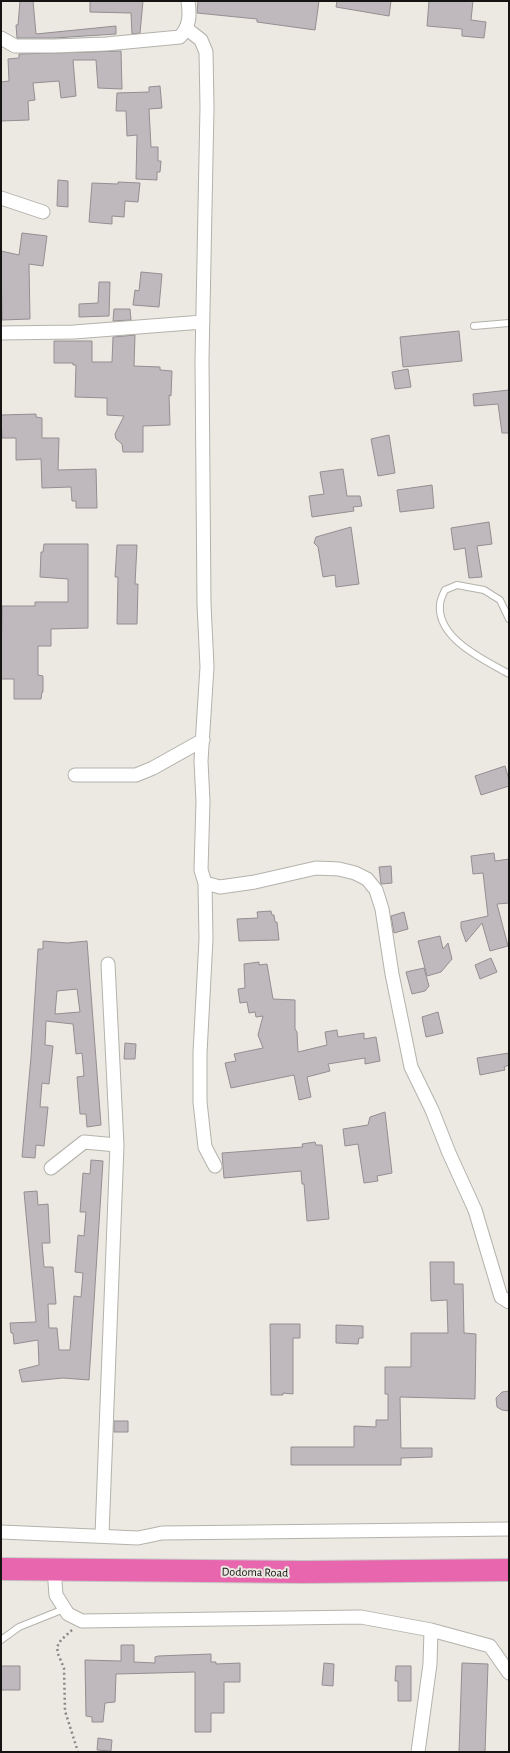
<svg xmlns="http://www.w3.org/2000/svg" width="510" height="1753" font-family="'Alegreya Sans',sans-serif">
	<rect width="100%" height="100%" fill="#ebe9e2"/>
	<path fill="#bfb8bc" stroke="#958e92" fill-rule="evenodd" d="M20,1H33L36,34L116,26V34L54,38H17L16,25H18Z
		M90,1H143L140,33L132,34L131,13L90,12Z
		M198,1H319L315,30L257,22V19L197,13Z
		M337,1H391L389,16L336,7Z
		M429,1H473L471,20L486,22L484,38L462,36V29L427,26Z
		M121,51L122,89L98,88L96,60H73L76,96L61,98L59,81L33,83L35,100L28,101L29,120L1,121V82L9,81L8,59L19,58V54Z
		M160,86L162,108L149,109L151,147H158V161H161L160,172H157V180L136,179L137,135L127,136L126,111H116L117,93L149,92V87Z
		M58,180L68,181V207L57,206Z
		M118,182L140,183L138,202L125,201L124,217L112,216V224L89,222L92,183L118,184Z
		M22,233L47,236L43,266L29,264L30,319L2,320L1,251L19,255Z
		M141,272L162,274L159,307L133,305L135,290L139,291Z
		M99,282H110L109,316L79,317V304L98,303Z
		M114,309H130L131,320L113,321Z
		M459,331L462,361L403,367L400,337Z
		M135,335L134,366L160,367V370L172,371L171,396L169,395L170,425L143,426V452H123L122,444L116,439L115,434L124,416L107,415V398L75,397L76,365H73V363H54V341H92V362H112L113,337Z
		M408,369L411,387L395,389L392,372Z
		M509,390V433H502L498,404L474,406L473,394Z
		M36,414V417L42,418V438H59L58,470L96,469L97,508H76V501H72L71,487L42,488L41,459L16,460V438H2L1,415Z
		M389,435L395,473L378,476L371,439Z
		M343,469L347,496H360L362,506L353,507L354,511L312,517L309,496L324,494L320,472Z
		M432,485L434,508L400,512L397,490Z
		M489,522L492,544L477,546L482,577L469,578L465,548L454,550L451,528Z
		M351,527L359,584L336,587L335,575L323,577L318,547L314,543L316,537Z
		M44,544H88V628L51,629V646H38V675L43,676V692H42L41,699H14V679H1L2,606H35V602H68V579L40,577L41,552H43Z
		M117,545H137L135,584H138L137,624H117L118,577H115Z
		M505,766L509,780V786L481,795L475,776Z
		M494,853L495,861L509,859V903L497,904L508,946L490,951L482,923L466,942L461,928V922L488,916L483,873L473,874L471,856Z
		M391,866L392,883L381,884L379,867Z
		M271,911L272,915H274L275,922H277L279,940L239,941L237,919L258,918L257,912Z
		M404,912L408,929L394,933L391,916Z
		M440,936L443,949L448,943L452,959L441,972L427,976L418,941Z
		M43,941L67,943L87,941L101,1125L87,1127L86,1114H80L77,1077L84,1076L82,1053L76,1054L73,1024L46,1021L45,1045L53,1046L49,1084L42,1083L40,1107H48L44,1146L36,1145L35,1158L22,1157L31,1057L38,949H43ZM77,989L80,1012L55,1014L57,991Z
		M491,958L497,972L480,979L475,965Z
		M259,962V965L267,964L273,999L295,1000V1029L297,1032L298,1052L327,1045L325,1032L337,1030L338,1037L364,1033V1039L376,1037L380,1061L365,1064V1058L328,1064L330,1071L307,1077L311,1097L299,1100L294,1075L231,1088L225,1063L236,1061L234,1054L263,1048L258,1035L263,1016L256,1017L255,1012L249,1013L247,1002L240,1003L238,989L245,988L244,964Z
		M424,968L429,986L425,991L412,994L406,972Z
		M438,1012L443,1033L426,1037L422,1017Z
		M125,1043L136,1044L135,1059H124Z
		M509,1053V1065L504,1067L505,1070L480,1075L477,1058Z
		M385,1112L392,1173L377,1176L378,1181L364,1183L358,1144L345,1146L343,1129L368,1125L370,1117Z
		M315,1142L316,1145H322L329,1219L307,1221L304,1184H302L301,1171L224,1178L222,1153L303,1147L302,1144Z
		M91,1160L103,1161L89,1380L63,1378L22,1382L19,1370L39,1365L38,1340L14,1344L13,1333H11L10,1323L36,1322L24,1192L37,1191L38,1205L48,1204L50,1243H42L44,1267H53L56,1304H48L49,1328H57L59,1350H70L74,1296L81,1297L83,1273L75,1272L78,1235L84,1236L86,1212H80L83,1173L90,1174Z
		M430,1262H454V1284H463L464,1333L476,1334L475,1399L400,1397L401,1448H432V1457L401,1458V1465H291V1447H354V1426L376,1427V1420H388V1394H385V1367H411V1333H448L447,1300L431,1301Z
		M270,1324H300V1338H293V1394L283,1393V1395H271Z
		M336,1325L363,1326V1338H359L358,1344L336,1343Z
		M509,1391V1411L502,1410L497,1407L496,1398L502,1392Z
		M114,1421H128V1432H114Z
		M121,1645H134V1662L155,1663V1657L158,1656L211,1654V1662H216V1664L240,1663V1682H224V1713H211V1732H195V1672L116,1674L115,1702L105,1703L103,1722H92V1717L86,1716L85,1660L121,1661Z
		M324,1663L334,1664L333,1686L322,1685Z
		M462,1663L488,1664L485,1752H459Z
		M1,1666H20V1690H1Z
		M396,1666H411V1701H398V1681H395Z
		M98,1738L112,1740L111,1751L97,1750Z"/>
	<g fill="none" stroke-linecap="round" stroke-linejoin="round">
		<defs>
			<path id="lane" d="M474,326L509,323
				M509,619L500,600L484,590L457,585L445,590C443,594 440,600 440,605C437,639 485,660 509,674
				M1,1640L19,1627L64,1609"/>
			<path id="street" d="M187,29L201,40L206,52L207,107L202,360L204,604L207,667L201,761L203,801L201,870L205,883L220,887L255,882L316,868L339,869L355,873L367,879L376,890L382,909L392,974L411,1067L432,1110L449,1153L475,1210L501,1297L509,1302
				M1,38L15,46H54L106,44L180,37C190,26 190,15 188,1
				M1,198L43,212
				M1,333L74,332L203,322
				M75,775H136L153,768L203,740
				M205,883L206,939L200,1053V1102L205,1147L215,1166
				M51,1168L84,1142L117,1145L108,964
				M1,1532L138,1538L162,1533L509,1529
				M102,1535L117,1145
				M54,1569L56,1595L68,1614L82,1621L361,1617L431,1630L490,1646L509,1673
				M418,1752L430,1664L431,1630"/>
			<path id="highway" d="M1,1569L304,1572L509,1570"/>
		</defs>
		<use href="#lane" stroke="#b3b2ab" stroke-width="8"/>
		<use href="#street" stroke="#b3b2ab" stroke-width="15"/>
		<use href="#highway" stroke="#c7c7c6" stroke-width="24"/>
		<path stroke="#888682" stroke-width="2.5" stroke-dasharray="2 3" stroke-linecap="butt" d="M72,1630L61,1640L57,1647L58,1654L64,1668L65,1711L78,1752"/>
		<use href="#lane" stroke="#fff" stroke-width="6"/>
		<use href="#street" stroke="#fff" stroke-width="13"/>
		<use href="#highway" stroke="#e866ae" stroke-width="22"/>
	</g>
	<g text-anchor="middle" dominant-baseline="central" stroke-width="4" stroke-linejoin="round" paint-order="stroke">
		<g font-size="12" fill="#151412" stroke="#ebe9e2">
			<text transform="translate(255 1572) rotate(1)">Dodoma Road</text>
		</g>
	</g>
	<rect width="510" height="1753" fill="none" stroke="#151412" stroke-width="4"/>
</svg>
